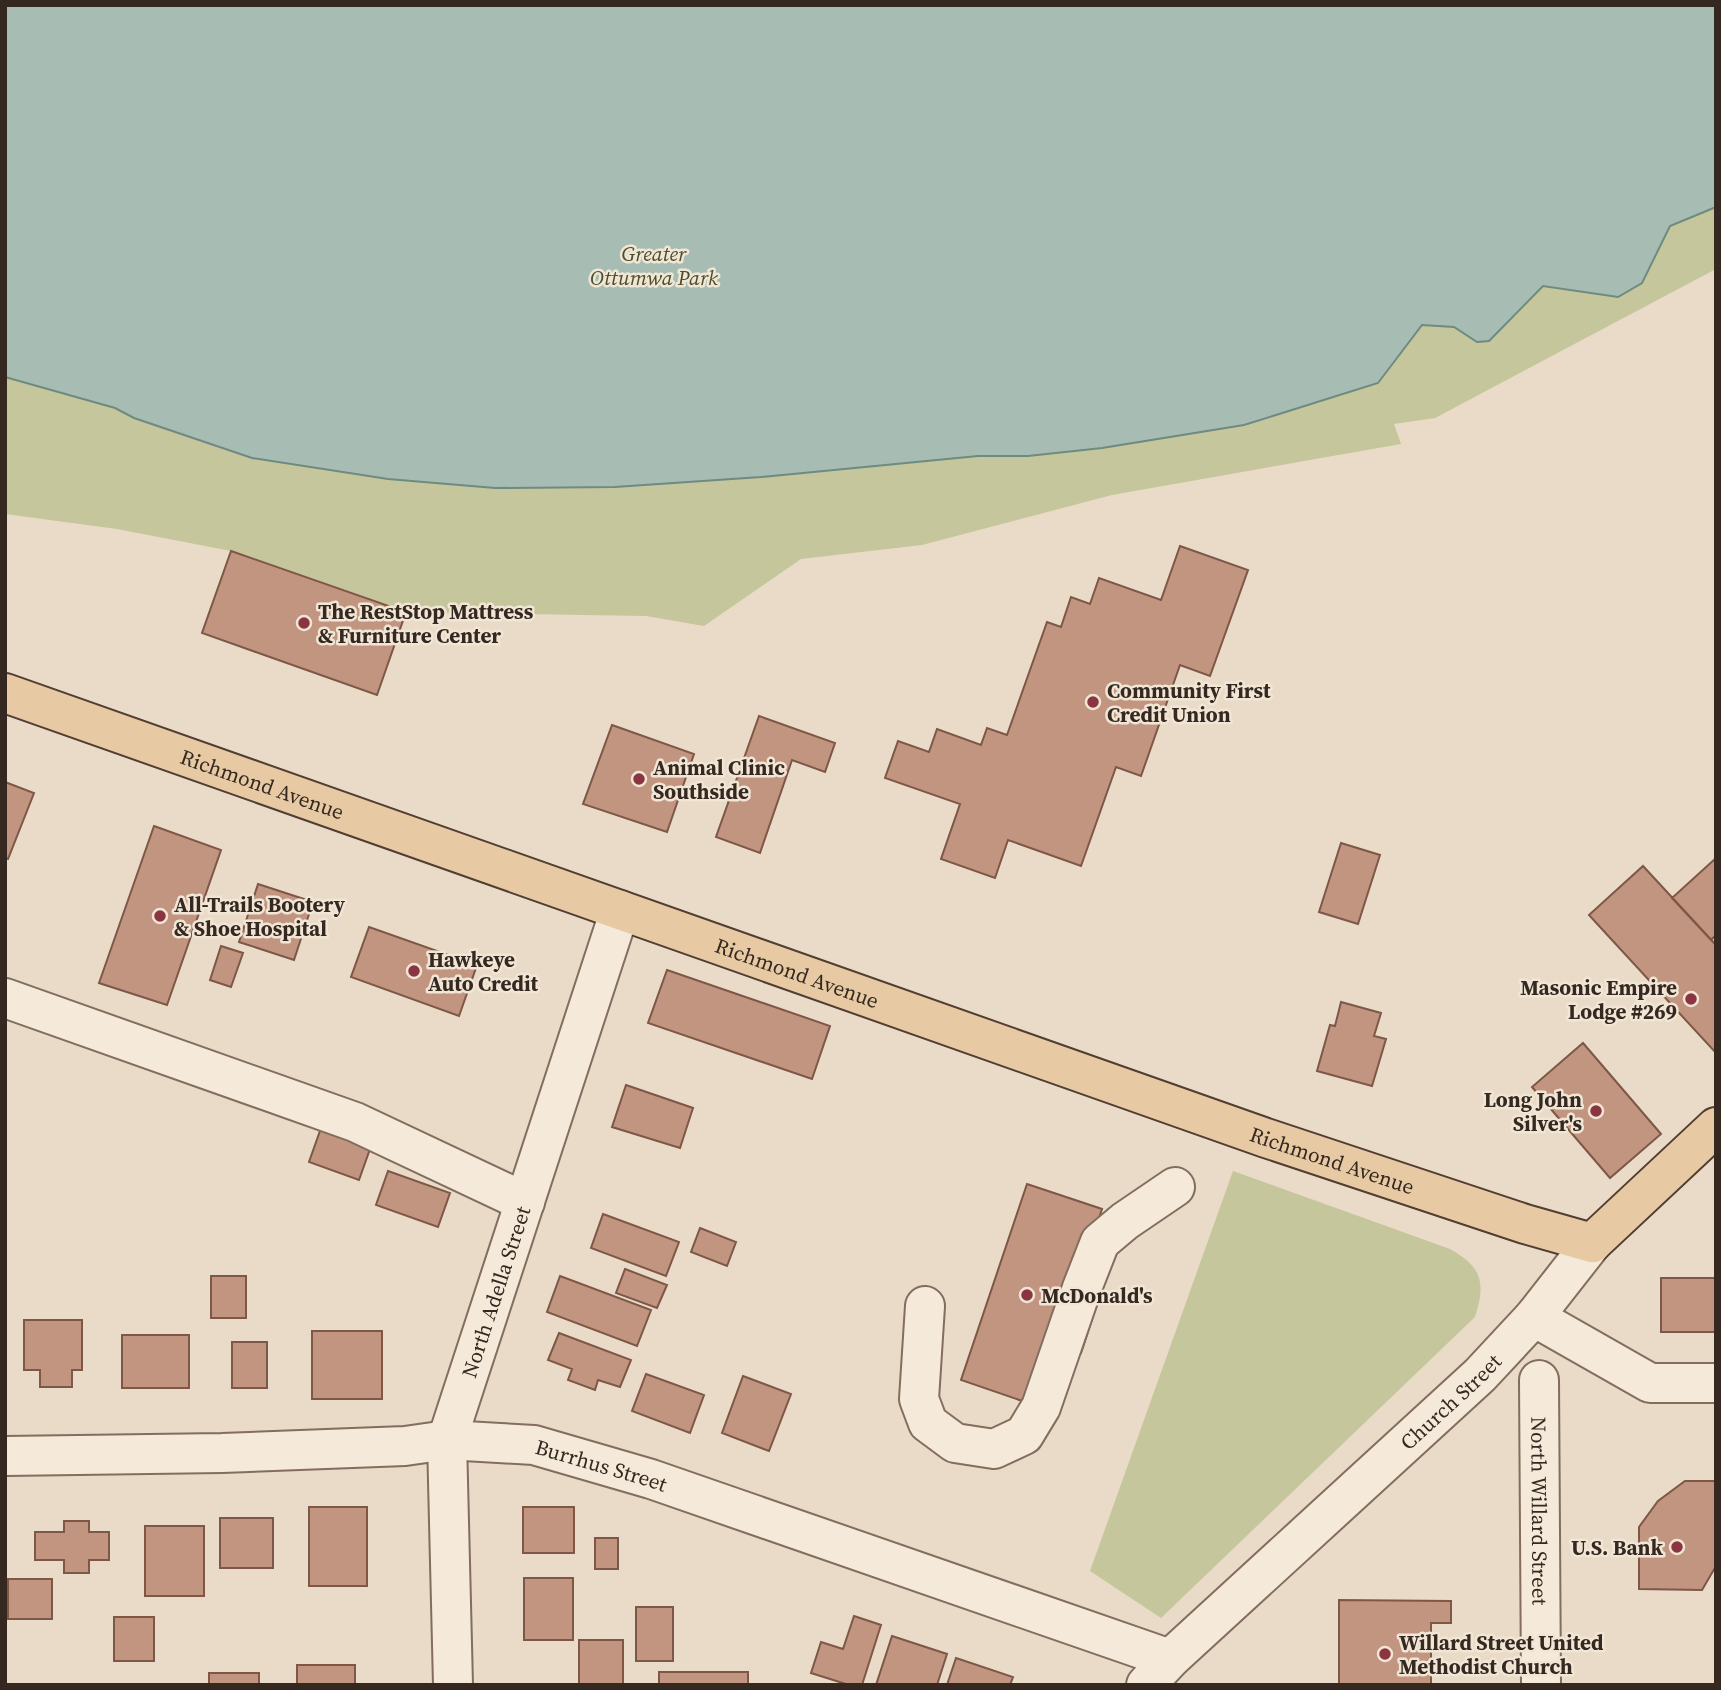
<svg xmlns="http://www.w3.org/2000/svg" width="1721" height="1690" font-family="'Source Serif 4',serif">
	<rect width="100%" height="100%" fill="#e9dbc7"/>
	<path fill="#c5c69c" d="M5,5H1716V269L1435,418L1394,424L1401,444L1112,495L922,545L801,559L704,626L646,616L406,612L231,551L117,529L5,514V377L115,408L134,418L252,458L388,479L463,484Z
		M1233,1171L1450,1249C1482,1267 1486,1282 1475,1317L1161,1618L1090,1571Z"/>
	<path fill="#a7bdb4" stroke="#6f8a80" stroke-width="2" d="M5,5H1716V207L1670,226L1642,283L1618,297L1543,286L1489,341L1477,342L1454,327L1422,325L1378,383L1244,425L1102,448L1028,456H978L761,477L615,487L495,488L388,479L252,458L134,418L115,408L5,377Z"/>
	<path fill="#c29581" stroke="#7e5747" stroke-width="2" d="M1180,546L1248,570L1210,676L1180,665L1141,776L1116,767L1081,866L1008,840L995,878L941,859L960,804L885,778L898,741L929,752L937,729L981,745L987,728L1007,735L1047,622L1061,627L1071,597L1090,604L1099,578L1161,600Z
		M231,551L406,612L377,695L202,633Z
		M759,716L835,743L825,772L792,760L760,853L716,837Z
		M612,725L694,754L667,832L583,804Z
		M5,782L34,793L8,859L5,858Z
		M154,826L221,850L167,1005L99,983Z
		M1341,843L1380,855L1358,924L1319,912Z
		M1716,858V935L1711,940L1672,898Z
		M1643,866L1716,945V1053L1589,915Z
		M258,884L313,902L294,960L239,942Z
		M369,927L477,965L459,1016L351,977Z
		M221,946L243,953L231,987L210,980Z
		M667,970L830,1026L812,1079L648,1023Z
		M1341,1002L1381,1013L1374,1036L1386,1039L1372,1086L1317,1071L1330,1025L1335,1026Z
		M1583,1043L1661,1134L1610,1178L1532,1087Z
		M626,1085L693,1108L680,1148L612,1127Z
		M321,1128L371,1146L359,1180L309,1162Z
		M388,1171L450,1193L438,1227L376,1205Z
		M1027,1184L1102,1209L1077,1287L1100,1295L1081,1353L1070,1350L1031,1404L961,1380Z
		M603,1214L679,1242L666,1276L591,1248Z
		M700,1228L736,1242L727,1266L691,1252Z
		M625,1269L667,1285L657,1308L616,1293Z
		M211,1276H246V1318H211Z
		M560,1276L651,1310L637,1346L547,1312Z
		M1661,1278H1716V1332H1661Z
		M24,1320H82V1370H72V1387H40V1370H24Z
		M312,1331H382V1399H312Z
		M559,1333L631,1360L620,1387L598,1380L595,1390L568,1380L572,1369L548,1360Z
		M122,1335H189V1388H122Z
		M232,1342H267V1388H232Z
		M646,1374L704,1395L690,1433L632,1411Z
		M743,1376L791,1394L769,1451L722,1433Z
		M1685,1481H1716V1566L1702,1590L1639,1589V1527L1658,1501Z
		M309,1507H367V1586H309Z
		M523,1507H574V1553H523Z
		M220,1518H273V1568H220Z
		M64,1521H89V1532H109V1560H89V1573H64V1560H35V1532H64Z
		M145,1526H204V1596H145Z
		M595,1538H618V1569H595Z
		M524,1578H573V1640H524Z
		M8,1579H52V1619H8Z
		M1339,1600L1451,1601V1623H1431V1685H1339Z
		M636,1607H673V1661H636Z
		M854,1616L881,1625L862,1685H849L811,1673L821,1642L843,1649Z
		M114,1617H154V1661H114Z
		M892,1636L947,1654L937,1685H876Z
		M579,1640H623V1685H579Z
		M956,1658L1013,1677L1010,1685H947Z
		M297,1665H355V1685H297Z
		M659,1672H748V1685H659Z
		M209,1673H259V1685H209Z"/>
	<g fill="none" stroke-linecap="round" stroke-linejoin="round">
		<defs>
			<g id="minor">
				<path d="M5,998L355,1122L525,1202"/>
				<path d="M925,1306L919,1399L928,1423L955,1443L994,1449L1024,1435L1041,1407L1082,1288L1100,1242L1125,1221L1175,1187"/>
				<path d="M1534,1317L1650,1383H1716"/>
				<path id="s1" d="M1539,1380L1541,1685"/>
				<path id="s2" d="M5,1456L222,1453L405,1446L447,1440L534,1445L651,1479L1170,1659"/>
				<path id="s3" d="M453,1685L447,1440L620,910"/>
				<path id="s4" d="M1146,1685L1170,1659L1480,1375L1534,1317L1592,1243"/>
			</g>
			<g id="major">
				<path id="s5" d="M5,693L1266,1138L1525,1224L1592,1243L1716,1127"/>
			</g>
		</defs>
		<use href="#minor" stroke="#826d5e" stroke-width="42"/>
		<use href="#major" stroke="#513d32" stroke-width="42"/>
		<use href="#minor" stroke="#f5e9d9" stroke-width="38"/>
		<use href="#major" stroke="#e7caa3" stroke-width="38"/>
	</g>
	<g fill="#8a3540" stroke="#f1e6d5" stroke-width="2.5">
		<circle cx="304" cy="623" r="7"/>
		<circle cx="1093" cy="702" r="7"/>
		<circle cx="639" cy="779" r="7"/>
		<circle cx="160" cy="916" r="7"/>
		<circle cx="414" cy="971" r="7"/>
		<circle cx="1691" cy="999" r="7"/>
		<circle cx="1596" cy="1111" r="7"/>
		<circle cx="1027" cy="1295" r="7"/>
		<circle cx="1677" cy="1547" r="7"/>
		<circle cx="1385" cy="1654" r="7"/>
	</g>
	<g text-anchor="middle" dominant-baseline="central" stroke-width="5" stroke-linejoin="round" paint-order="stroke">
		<g font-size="21" font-style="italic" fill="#494e29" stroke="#f1e6d5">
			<text x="654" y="253">Greater<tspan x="654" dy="24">Ottumwa Park</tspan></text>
		</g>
		<g font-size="21" font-weight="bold" fill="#342820" stroke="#f1e6d5" text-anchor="start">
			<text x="318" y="611">The RestStop Mattress<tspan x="318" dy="24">&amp; Furniture Center</tspan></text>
			<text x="1107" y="690">Community First<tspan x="1107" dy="24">Credit Union</tspan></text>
			<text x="653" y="767">Animal Clinic<tspan x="653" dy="24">Southside</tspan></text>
			<text x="174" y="904">All-Trails Bootery<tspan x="174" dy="24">&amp; Shoe Hospital</tspan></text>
			<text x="428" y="959">Hawkeye<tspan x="428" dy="24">Auto Credit</tspan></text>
			<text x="1677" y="987" text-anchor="end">Masonic Empire<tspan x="1677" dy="24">Lodge #269</tspan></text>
			<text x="1582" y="1099" text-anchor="end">Long John<tspan x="1582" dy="24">Silver's</tspan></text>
			<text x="1041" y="1295">McDonald's</text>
			<text x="1663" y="1547" text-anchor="end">U.S. Bank</text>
			<text x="1399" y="1642">Willard Street United<tspan x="1399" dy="24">Methodist Church</tspan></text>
		</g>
		<g font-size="21" fill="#342820" stroke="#f1e6d5">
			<text stroke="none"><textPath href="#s5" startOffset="273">Richmond Avenue</textPath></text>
			<text stroke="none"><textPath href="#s5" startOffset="840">Richmond Avenue</textPath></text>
			<text stroke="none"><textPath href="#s5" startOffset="1407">Richmond Avenue</textPath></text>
			<text stroke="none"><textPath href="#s3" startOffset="401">North Adella Street</textPath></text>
			<text stroke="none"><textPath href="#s4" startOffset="416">Church Street</textPath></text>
			<text stroke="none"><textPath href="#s2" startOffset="600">Burrhus Street</textPath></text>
			<text stroke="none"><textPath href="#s1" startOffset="131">North Willard Street</textPath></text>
		</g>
	</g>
	<rect width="1721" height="1690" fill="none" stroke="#342820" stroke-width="14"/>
</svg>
